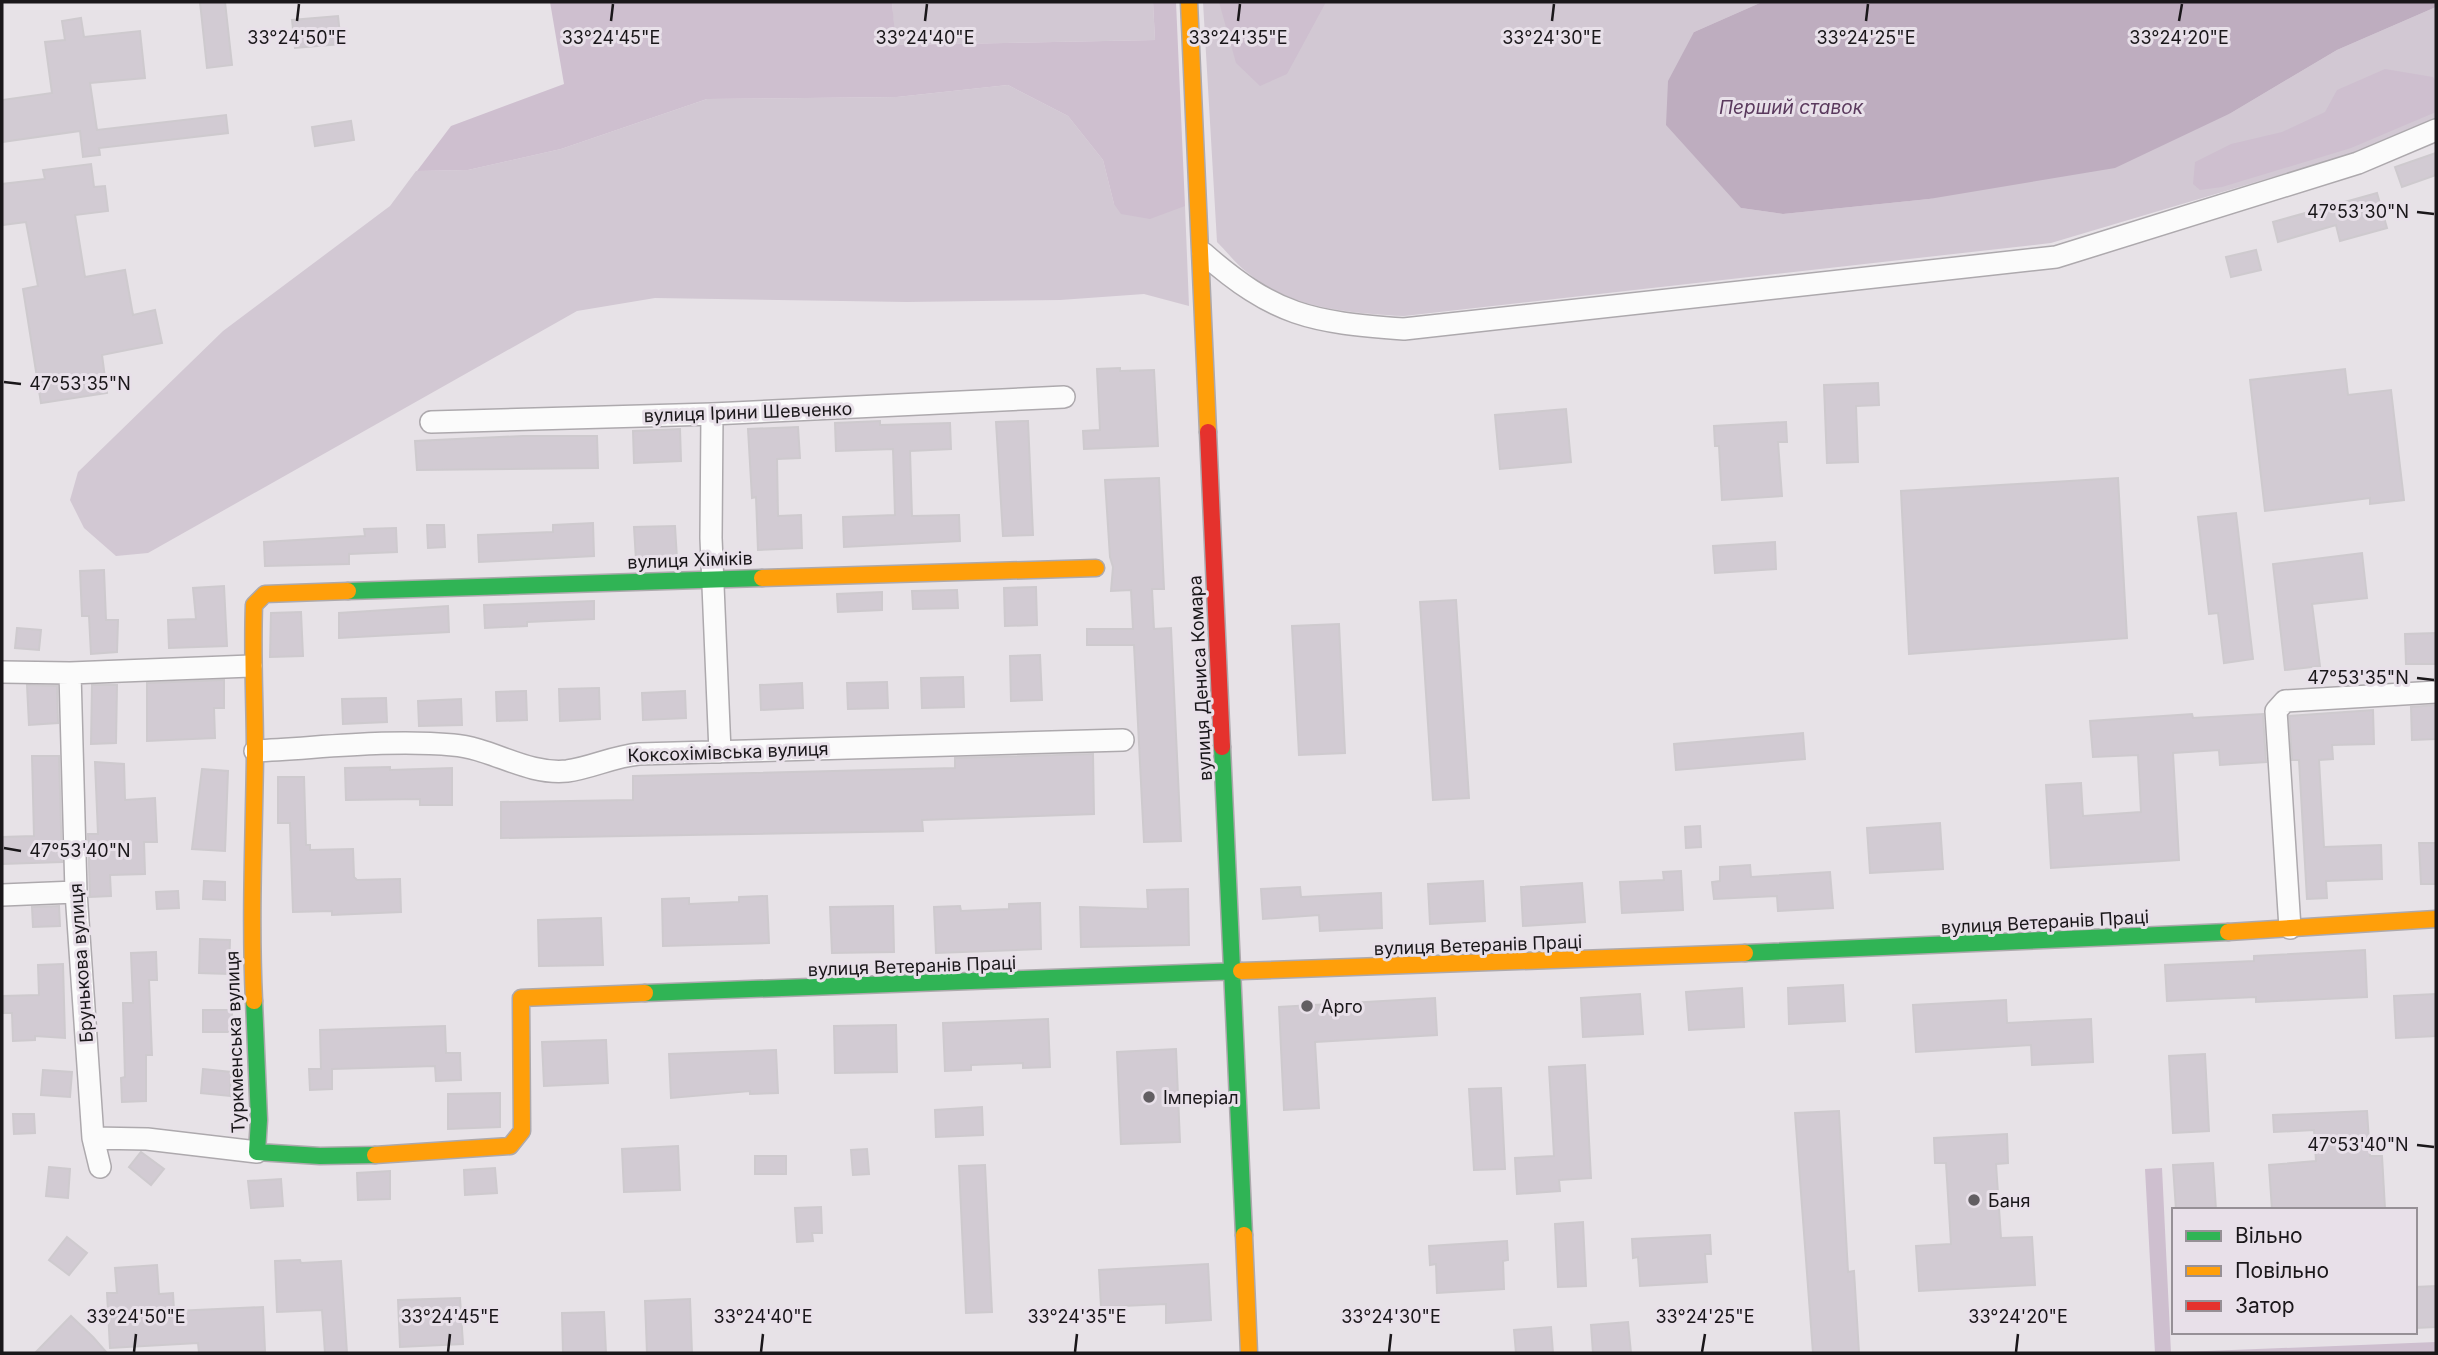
<svg xmlns="http://www.w3.org/2000/svg" width="2438" height="1355" font-family="Inter,sans-serif">
	<rect width="100%" height="100%" fill="#e7e2e7"/>
	<path fill="#d2c8d3" d="M892,2H1153L1155,40L895,45Z
		M1203,2H1762L1694,32L1741,208L1783,214L1929,199L2231,113L2337,50L2436,7V120L2354,153L2051,243L1404,316C1350,313 1292,309 1248,273C1237,265 1227,252 1217,242Z
		M1008,85L1068,116L1103,160L1114,204L1185,206L1189,306L1144,294L1060,300L907,302L655,298L577,311L148,553L116,556L84,528L70,500L78,472L223,331L390,206L416,171L468,170L561,149L707,99L897,97Z"/>
	<path fill="#cebfcf" d="M550,2H892L896,45L1155,40L1153,2H1176L1185,206L1150,219L1121,214L1114,204L1103,160L1068,116L1008,85L897,97L707,99L561,149L468,170L417,171L451,126L564,84Z
		M1219,2H1326L1287,74L1260,86L1236,63Z
		M2385,69L2433,77L2436,82V112L2351,148L2222,187L2200,190L2193,184L2195,162L2231,144L2282,132L2325,112L2337,90Z
		M2162,1168L2171,1353H2155L2145,1169Z
		M2436,1342V1353H2182V1352Z"/>
	<path fill="#beadbf" d="M1762,2H2436V7L2337,50L2231,113L2115,168L1929,199L1783,214L1741,208L1666,125L1668,81L1694,32Z"/>
	<path fill="#d2cbd3" stroke="#cecace" stroke-width="2" d="M200,2H225L232,65L207,68Z
		M338,16L341,44L295,48L292,20Z
		M81,18L84,37L140,31L145,78L90,83L97,130L226,115L228,133L99,148L100,155L83,157L80,131L2,142V100L52,93L45,42L65,40L62,21Z
		M351,121L354,140L315,146L312,127Z
		M2436,153V175L2402,187L2395,167Z
		M91,164L94,187L105,186L108,211L75,215L85,277L125,270L133,315L155,310L162,343L102,355L107,393L41,403L23,289L38,286L26,222L2,225V184L45,179L43,170Z
		M2377,193L2387,228L2340,241L2336,225L2278,242L2273,222Z
		M2256,250L2261,270L2231,277L2226,257Z
		M1120,368V371L1154,370L1158,446L1084,449L1083,431L1100,430L1097,369Z
		M2345,369L2348,395L2391,390L2404,500L2370,504V498L2265,511L2250,380Z
		M1878,383L1879,405L1856,406L1858,462L1827,463L1824,385Z
		M1566,409L1571,462L1500,469L1495,415Z
		M880,421V425L950,423L951,449L910,451L912,516L959,515L960,541L844,547L843,517L895,515L893,449L836,451L835,423Z
		M1028,421L1033,535L1003,536L996,422Z
		M1786,422L1787,442H1778L1782,496L1722,500L1719,446H1715L1714,426Z
		M798,427L800,458L777,459L778,516L801,515L802,548L758,550L756,497L752,498L748,429Z
		M680,429L681,461L634,463L633,431Z
		M523,436H597L598,468L417,470L415,441Z
		M1159,478L1164,589H1152L1154,629L1171,628L1181,841L1144,842L1134,645H1087V629H1133L1131,590L1111,591L1113,567L1110,557L1105,480Z
		M2118,478L2127,638L1909,654L1901,491Z
		M2236,513L2253,659L2224,663L2218,613L2209,614L2198,517Z
		M593,523L594,556L479,562L478,535L553,532V525Z
		M427,525H444L445,547L428,548Z
		M675,526L677,559L636,560L634,527Z
		M396,528L397,552L349,554V564L265,566L264,542L365,536L364,529Z
		M1775,542L1776,569L1715,573L1713,546Z
		M2362,553L2367,598L2312,604L2320,666L2285,670L2273,564Z
		M104,570L106,620H118L117,652L91,654L89,616H82L80,571Z
		M224,586L227,646L169,648L168,620L196,619L193,588Z
		M1036,587L1037,625L1005,626L1004,588Z
		M957,590L958,608L913,609L912,591Z
		M882,592V610L838,612L837,594Z
		M1456,600L1469,798L1433,800L1420,602Z
		M594,601V619L527,622V626L485,628L484,605Z
		M448,606L449,632L339,638V613Z
		M301,612L303,656L270,657L271,613Z
		M1339,624L1345,753L1299,755L1292,626Z
		M17,628L41,630L39,650L15,648Z
		M2436,633V664H2406L2405,634Z
		M1040,655L1042,700L1011,701L1010,656Z
		M963,677L964,707L922,708L921,678Z
		M224,680V708H214L215,738L147,741V683Z
		M887,682L888,708L848,709L847,683Z
		M802,683L803,708L761,710L760,685Z
		M27,685L57,686L58,723L29,725Z
		M92,685H117L116,743L91,744Z
		M599,688L600,719L560,721L559,689Z
		M526,691L527,720L497,721L496,692Z
		M685,691L686,718L643,720L642,693Z
		M386,698L387,722L343,724L342,699Z
		M461,699L462,725L419,726L418,701Z
		M2436,705V739L2412,740L2411,707Z
		M2373,710L2374,744L2332,745L2333,759L2319,760L2324,847L2381,845L2382,879L2326,881L2327,898L2307,899L2299,760H2292L2289,716Z
		M2192,714L2193,718L2263,714L2266,762L2220,765L2219,750L2173,753L2179,860L2051,868L2046,785L2081,783L2083,816L2141,812L2138,755L2093,757L2090,721Z
		M1803,733L1805,759L1676,770L1674,744Z
		M1093,754L1094,814L922,820L923,831L501,838V802L633,800V776L955,768V758Z
		M32,756H59L62,862L2,864V837L34,836Z
		M95,762L124,764L125,800L155,798L157,842H144L145,874L110,875L111,896L90,897L88,834H98Z
		M390,767V770L452,768V805H420V799L346,800L345,768Z
		M202,769L228,771L225,851L192,849Z
		M278,777H304L306,845H310V850L353,849L354,877L357,880L400,879L401,912L332,915V911L293,912L290,823H278Z
		M1940,823L1943,869L1870,873L1867,828Z
		M1700,826L1701,847L1686,848L1685,827Z
		M2419,843H2436V884H2421Z
		M1750,865L1751,877L1830,872L1833,908L1778,911L1777,896L1714,899L1712,882L1720,881V867Z
		M1681,871L1683,910L1622,913L1620,882L1664,880L1663,872Z
		M204,881L225,882V900L203,899Z
		M1483,881L1485,921L1430,924L1428,884Z
		M1582,883L1585,922L1523,926L1521,887Z
		M1300,887L1301,897L1381,893L1382,928L1320,931L1319,915L1263,919L1261,889Z
		M1188,889L1189,945L1081,947L1080,907L1148,909L1147,890Z
		M178,891L179,908L157,909L156,892Z
		M767,896L769,943L663,946L662,899L689,898V904L739,902V897Z
		M1040,903L1041,949L936,953L934,907L960,906L961,911L1009,909V904Z
		M59,906L60,926L33,927L32,907Z
		M893,906L894,952L832,953L830,907Z
		M601,918L603,965L539,966L538,920Z
		M200,939L230,940L229,974L199,973Z
		M2365,950L2367,997L2256,1002V997L2167,1001L2165,965L2254,961V956Z
		M156,952L157,980H149L152,1055H146V1101L122,1102L121,1078L125,1077L123,1003H133L131,953Z
		M63,964L65,1038L35,1036V1040L13,1041L12,1013H4L3,996L39,995L38,965Z
		M1843,985L1845,1021L1789,1024L1788,988Z
		M1742,988L1744,1027L1689,1030L1686,992Z
		M1640,994L1643,1034L1583,1037L1581,998Z
		M2436,994V1036L2396,1038L2394,996Z
		M1435,998L1437,1035L1315,1042L1319,1108L1284,1110L1279,1007Z
		M2006,1000L2007,1023L2091,1019L2093,1062L2032,1065L2031,1045L1916,1052L1913,1005Z
		M203,1010H232V1032H203Z
		M1048,1019L1050,1067L1023,1068V1063L971,1065V1070L945,1071L943,1023Z
		M896,1025L897,1072L835,1073L834,1026Z
		M445,1026L446,1053H460L461,1080L436,1081L435,1066L332,1069V1089L310,1090L309,1069H321L320,1030Z
		M606,1040L608,1083L544,1086L542,1042Z
		M1176,1049L1180,1142L1121,1144L1117,1052Z
		M776,1050L778,1093L750,1094V1091L671,1098L669,1054Z
		M2205,1054L2209,1131L2173,1133L2169,1056Z
		M1585,1065L1591,1178L1559,1180L1560,1191L1517,1194L1515,1158L1554,1156L1549,1067Z
		M203,1069L231,1072L230,1096L201,1093Z
		M43,1070L72,1072L70,1097L41,1095Z
		M1501,1088L1505,1169L1474,1170L1469,1089Z
		M500,1093V1127L448,1129V1094Z
		M982,1107L983,1135L936,1137L935,1110Z
		M1839,1111L1848,1272L1854,1271L1859,1353H1813L1795,1113Z
		M2367,1111L2370,1156H2382L2385,1209L2272,1210L2269,1165L2316,1161L2314,1130L2274,1132L2273,1115Z
		M13,1114H34L35,1133L14,1134Z
		M2007,1134L2008,1163L1996,1164L2001,1238L2032,1237L2035,1285L1919,1291L1916,1246L1951,1244L1946,1163H1935L1934,1138Z
		M678,1146L680,1190L624,1192L622,1149Z
		M867,1149L869,1174L853,1175L851,1150Z
		M141,1152L164,1169L151,1185L129,1167Z
		M755,1156H786V1174H755Z
		M2213,1163L2216,1210H2176L2173,1165Z
		M985,1165L992,1312L966,1313L959,1166Z
		M49,1167L70,1169L68,1198L46,1196Z
		M495,1168L497,1193L465,1195L464,1170Z
		M390,1171V1199L358,1200L357,1173Z
		M281,1179L283,1206L251,1208L248,1181Z
		M821,1207L822,1233H812L813,1241L797,1242L795,1208Z
		M1583,1222L1586,1286L1558,1287L1555,1224Z
		M1710,1235L1711,1254H1705L1707,1282L1640,1286L1638,1257L1633,1258L1632,1239Z
		M67,1237L87,1253L69,1275L49,1260Z
		M1507,1241L1508,1260L1503,1261L1504,1289L1437,1293L1436,1264L1430,1265L1429,1246Z
		M300,1260L301,1263L341,1261L347,1353H325L322,1310L277,1312L275,1261Z
		M1208,1264L1211,1320L1166,1323V1304L1101,1307L1099,1270Z
		M157,1265L159,1294L173,1293L174,1311L263,1307L265,1351L199,1353L198,1343L110,1348L107,1293H117L115,1268Z
		M2436,1286V1327L2415,1328V1287Z
		M460,1298L463,1344L400,1347L398,1300Z
		M690,1299L692,1353H647L645,1301Z
		M604,1312L606,1353H563L562,1313Z
		M71,1316L93,1337L107,1353H35Z
		M1628,1322L1631,1353H1593L1591,1325Z
		M1551,1327L1553,1353H1516L1514,1330Z"/>
	<g fill="none" stroke-linecap="round" stroke-linejoin="round">
		<defs>
			<path id="street" d="M1203,253C1275,316 1310,322 1404,329L2056,257L2358,163L2436,130
				M712,414L711,538L720,752
				M431,422L712,414L1064,397
				M2,672L70,673L251,666
				M70,673L76,892L93,1138L100,1167
				M255,751C320,748 388,739 453,745C492,748 526,775 567,771C591,768 614,756 639,754L1123,740
				M2,895L76,892
				M2290,928L2276,711L2285,701L2436,692
				M93,1138L147,1139L257,1152"/>
			<path id="fast" d="M348,591L762,578
				M1222,747L1244,1235
				M1745,953L2228,932
				M645,993L1241,971
				M254,1001L259,1120L257,1152L320,1156L375,1155"/>
			<path id="slow" d="M1189,2L1208,432
				M762,578L1096,568
				M2228,932L2436,919
				M1241,971L1745,953
				M254,1001C250,918 254,837 255,755C255,704 252,655 254,605L265,594L348,591
				M375,1155L510,1146L522,1131L521,998L645,993
				M1244,1235L1249,1353"/>
			<path id="jam" d="M1208,432L1222,747"/>
		</defs>
		<use href="#street" stroke="#ada9ad" stroke-width="24"/>
		<use href="#fast" stroke="#ada9ad" stroke-width="19"/>
		<use href="#slow" stroke="#ada9ad" stroke-width="19"/>
		<use href="#jam" stroke="#ada9ad" stroke-width="19"/>
		<use href="#street" stroke="#fbfbfb" stroke-width="21"/>
		<use href="#fast" stroke="#30b455" stroke-width="16"/>
		<use href="#slow" stroke="#ff9f0a" stroke-width="16"/>
		<use href="#jam" stroke="#e5322d" stroke-width="16"/>
	</g>
	<path fill="none" stroke="#1a171a" stroke-width="2.5" d="M297,21L299,4M611,21L613,4M925,21L927,4M1238,21L1240,4M1552,21L1554,4M1866,21L1868,4M2179,21L2182,4M2417,212L2434,214M4,382L21,384M2417,678L2434,680M4,848L21,851M2417,1145L2434,1147M134,1352L136,1334M448,1352L450,1334M761,1352L763,1334M1075,1352L1077,1334M1389,1352L1391,1334M1702,1352L1705,1334M2016,1352L2018,1334"/>
	<g fill="#625e62" stroke="#e8e0e9" stroke-width="2.5">
		<circle cx="1307" cy="1006" r="7"/>
		<circle cx="1149" cy="1097" r="7"/>
		<circle cx="1974" cy="1200" r="7"/>
	</g>
	<g text-anchor="middle" dominant-baseline="central" stroke-width="6" stroke-linejoin="round" paint-order="stroke">
		<g font-size="18" fill="#1a171a" stroke="#e8e0e9">
			<text transform="translate(748 412) rotate(-2)">вулиця Ірини Шевченко</text>
			<text transform="translate(690 560) rotate(-2)">вулиця Хіміків</text>
			<text transform="translate(1200 678) rotate(-93)">вулиця Дениса Комара</text>
			<text transform="translate(728 752) rotate(-2)">Коксохімівська вулиця</text>
			<text transform="translate(2045 922) rotate(-3)">вулиця Ветеранів Праці</text>
			<text transform="translate(1478 945) rotate(-2)">вулиця Ветеранів Праці</text>
			<text transform="translate(81 963) rotate(-94)">Брунькова вулиця</text>
			<text transform="translate(912 966) rotate(-2)">вулиця Ветеранів Праці</text>
			<text transform="translate(235 1042) rotate(-92)">Туркменська вулиця</text>
		</g>
		<g font-size="18" fill="#1a171a" stroke="#e8e0e9" text-anchor="start">
			<text x="1321" y="1006">Арго</text>
			<text x="1163" y="1097">Імперіал</text>
			<text x="1988" y="1200">Баня</text>
		</g>
		<g font-size="19" font-style="italic" fill="#5a395d" stroke="#e8e0e9">
			<text x="1791" y="107">Перший ставок</text>
		</g>
	</g>
	<g font-size="18" text-anchor="middle" fill="#1a171a" stroke="#e8e0e9" stroke-width="6" stroke-linejoin="round" paint-order="stroke">
		<text x="297" y="44">33°24'50"E</text>
		<text x="611" y="44">33°24'45"E</text>
		<text x="925" y="44">33°24'40"E</text>
		<text x="1238" y="44">33°24'35"E</text>
		<text x="1552" y="44">33°24'30"E</text>
		<text x="1866" y="44">33°24'25"E</text>
		<text x="2179" y="44">33°24'20"E</text>
		<text x="2358" y="218">47°53'30"N</text>
		<text x="80" y="390">47°53'35"N</text>
		<text x="2358" y="684">47°53'35"N</text>
		<text x="80" y="857">47°53'40"N</text>
		<text x="2358" y="1151">47°53'40"N</text>
		<text x="136" y="1323">33°24'50"E</text>
		<text x="450" y="1323">33°24'45"E</text>
		<text x="763" y="1323">33°24'40"E</text>
		<text x="1077" y="1323">33°24'35"E</text>
		<text x="1391" y="1323">33°24'30"E</text>
		<text x="1705" y="1323">33°24'25"E</text>
		<text x="2018" y="1323">33°24'20"E</text>
	</g>
	<rect width="2438" height="1355" fill="none" stroke="#1a171a" stroke-width="7"/>
	<rect x="2172" y="1208" width="245" height="126" fill="#e8e0e9" stroke="#969096" stroke-width="2"/>
	<rect x="2186" y="1231" width="35" height="10" fill="#30b455" stroke="#969096" stroke-width="2"/>
	<text x="2235" y="1243" font-size="21" fill="#1a171a">Вільно</text>
	<rect x="2186" y="1266" width="35" height="10" fill="#ff9f0a" stroke="#969096" stroke-width="2"/>
	<text x="2235" y="1278" font-size="21" fill="#1a171a">Повільно</text>
	<rect x="2186" y="1301" width="35" height="10" fill="#e5322d" stroke="#969096" stroke-width="2"/>
	<text x="2235" y="1313" font-size="21" fill="#1a171a">Затор</text>
</svg>
